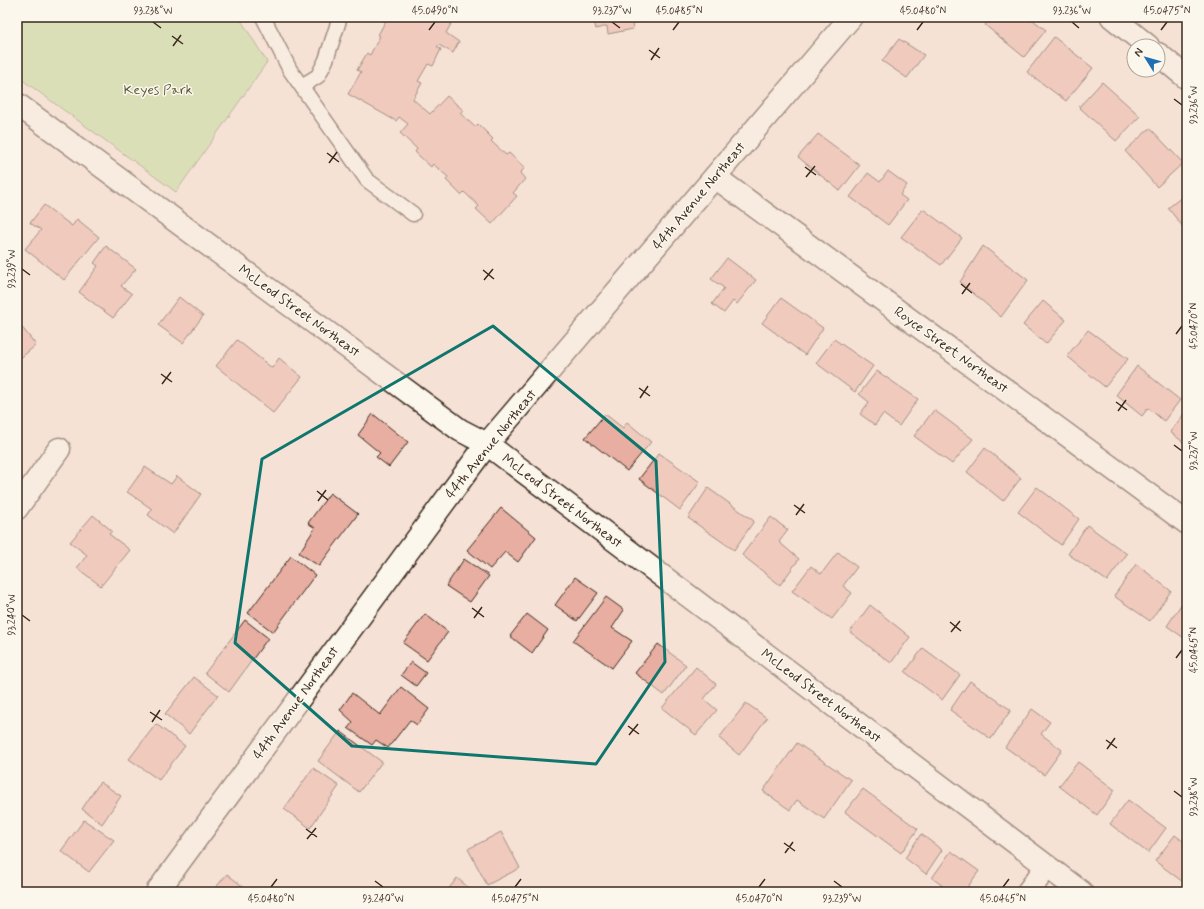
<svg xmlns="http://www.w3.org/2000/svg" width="1204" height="909" font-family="Mynerve,sans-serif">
	<rect width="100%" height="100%" fill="#f5e1d6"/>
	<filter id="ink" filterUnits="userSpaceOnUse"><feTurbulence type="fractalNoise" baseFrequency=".025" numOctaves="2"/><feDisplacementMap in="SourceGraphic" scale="8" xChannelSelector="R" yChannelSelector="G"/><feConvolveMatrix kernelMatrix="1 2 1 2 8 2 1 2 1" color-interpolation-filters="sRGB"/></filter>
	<g filter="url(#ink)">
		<path fill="#bbdb94" stroke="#7b8259" d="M17,17H239L267,62L176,192L17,76Z"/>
		<path fill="#e7aea1" stroke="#3b2a1e" d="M392,17H455L446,33L459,42L453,53L439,45L437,47L441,49L433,66L428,64L418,81L422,83L413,99L430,114L447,96L463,110L460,113L475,127L478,124L493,139L491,141L506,155L509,153L525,168L520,173L525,179L513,193L517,196L492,224L476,209L479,206L464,192L461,195L446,180L448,177L433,164L431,167L415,152L417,149L400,133L408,124L399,117L396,121L348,94L361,72L357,70L367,53L370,55L380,36L378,35L386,20L389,21Z
			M593,17H657L632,24L633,29L608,34L607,26L596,29Z
			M992,17H1029L1046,30L1024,57L985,25Z
			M1054,37L1093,68L1066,101L1027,72Z
			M899,39L924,55L907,78L882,61Z
			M1102,82L1140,116L1116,141L1079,107Z
			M1150,128L1183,163L1157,187L1125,151Z
			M818,134L860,165L840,191L798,157Z
			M17,150L22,154L17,161Z
			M888,171L907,185L900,195L907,200L888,225L850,197L868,173L880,182Z
			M1187,193V232L1168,208Z
			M44,205L72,226L77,219L99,237L64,280L25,249L41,230L30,223Z
			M923,209L962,238L941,265L901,237Z
			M106,246L136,269L121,286L132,294L113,318L79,292L98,266L94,263Z
			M983,246L1028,280L1001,317L960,282Z
			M727,258L756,280L737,304L733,301L724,313L712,304L724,288L711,279Z
			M179,297L203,316L183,343L158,325Z
			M781,298L823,328L805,355L762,323Z
			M1043,301L1066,320L1046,344L1023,325Z
			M17,321L36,345L17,361Z
			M1088,330L1128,359L1105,387L1067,356Z
			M834,339L873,366L855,392L816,363Z
			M237,340L272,368L279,358L302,377L273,413L216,366Z
			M1137,366L1180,400L1164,421L1148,408L1142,416L1116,395Z
			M877,371L918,399L899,426L883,414L875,425L860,414L869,402L859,394Z
			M934,410L973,439L952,464L914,436Z
			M1187,410V445L1170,432Z
			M373,414L408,442L389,467L376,457L380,453L358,435Z
			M605,414L623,428L627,422L651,442L627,471L585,438Z
			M985,448L1021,478L1003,501L967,472Z
			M659,453L700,482L680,510L639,479Z
			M145,467L171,484L177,476L201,494L173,534L148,515L152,509L127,492Z
			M1037,487L1079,519L1061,545L1018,512Z
			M708,488L754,521L734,550L688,518Z
			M330,493L358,514L319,566L299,553L315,528L308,523Z
			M501,508L536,537L518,562L505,552L490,569L467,550Z
			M93,515L112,531L109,534L130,550L101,586L77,568L87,555L70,542Z
			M771,517L788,530L779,542L799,559L780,585L742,555Z
			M1087,525L1127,554L1107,581L1068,554Z
			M838,552L857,567L843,586L852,593L832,619L792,591L811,566L821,574Z
			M291,556L315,575L273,632L248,613Z
			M464,559L489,576L470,602L446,586Z
			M1136,564L1171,591L1150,621L1114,596Z
			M575,577L598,593L577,621L555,605Z
			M606,597L624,610L612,628L632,641L612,668L573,641Z
			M1184,600L1187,602V640L1167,626Z
			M870,605L910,637L891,663L850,632Z
			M425,614L448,632L427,660L403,643Z
			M527,614L548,630L532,653L510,636Z
			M245,620L268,638L229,692L205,673Z
			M658,644L686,665L664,695L635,673Z
			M923,648L960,675L942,700L905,672Z
			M411,662L426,673L416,686L401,675Z
			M696,667L716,684L704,699L717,710L696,735L662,708Z
			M194,677L218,695L189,734L165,714Z
			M970,681L1011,710L991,739L950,710Z
			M401,687L429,709L417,725L410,720L388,748L376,740L372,745L348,728L353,722L340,710L352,693L380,715Z
			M746,703L767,718L739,755L719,738Z
			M1032,709L1050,722L1041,734L1062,750L1044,775L1005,747Z
			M156,724L185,746L159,780L129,759Z
			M340,731L382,762L359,792L318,761Z
			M797,743L851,780L824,819L797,800L790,810L763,791Z
			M1078,762L1115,790L1097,815L1059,786Z
			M313,768L339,786L310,828L284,809Z
			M100,782L121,796L102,824L82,809Z
			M863,789L918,829L901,853L845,812Z
			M1128,800L1166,828L1148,853L1110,824Z
			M84,820L114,840L89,872L61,851Z
			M501,832L520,868L487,885L468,849Z
			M921,834L942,850L926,874L905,858Z
			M1175,835L1187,844V885L1155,861Z
			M951,851L979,871L964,892H951L932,878Z
			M227,874L250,892H212Z
			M457,878L474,892H446Z"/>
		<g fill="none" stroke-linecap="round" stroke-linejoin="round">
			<defs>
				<path id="service" d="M263,17L290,70L367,180L413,214
					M302,86L318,76L326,60L340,17"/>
				<path id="minor" d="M1112,17L1148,46
					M1158,54L1187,78
					M17,104L460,430L487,444L1081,892
					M715,177L1187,523
					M17,508L59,449
					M1028,892L1047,866"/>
				<path id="tertiary" d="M157,892L487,444L851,17"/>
			</defs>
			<use href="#service" stroke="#3b2a1e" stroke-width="17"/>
			<use href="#minor" stroke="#3b2a1e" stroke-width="25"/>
			<use href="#tertiary" stroke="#3b2a1e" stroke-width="25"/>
			<use href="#service" stroke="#fbf7ec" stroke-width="14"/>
			<use href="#minor" stroke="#fbf7ec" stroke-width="22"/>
			<use href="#tertiary" stroke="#fbf7ec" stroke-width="22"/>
		</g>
	</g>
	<path d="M0 0H1204V909H0ZM493,326L656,461L665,662L596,764L352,746L235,643L262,459Z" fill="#f5e1d6" fill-opacity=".55" fill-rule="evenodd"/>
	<path fill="none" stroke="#0f766e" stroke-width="3" stroke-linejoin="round" d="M493,326L656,461L665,662L596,764L352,746L235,643L262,459Z"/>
	<path fill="none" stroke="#3b2a1e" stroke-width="1.5" d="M153,22L161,28M612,22L620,28M1072,22L1079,28M429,30L435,22M673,30L679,22M917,30L923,22M1161,30L1167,22M172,36L183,44M173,46L181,35M649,50L660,58M651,60L659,48M1174,99L1182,105M327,153L339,162M329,163L337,152M805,167L816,175M806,177L815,166M22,269L30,275M483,270L494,279M484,280L493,269M961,284L972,293M962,294L970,283M1176,334L1182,326M161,374L172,382M162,384L171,372M639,388L650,396M640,398L648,386M1116,402L1127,410M1118,411L1126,400M1174,445L1182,451M317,491L328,500M318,501L326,490M794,505L805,513M796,515L804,504M472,608L484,617M22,615L30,621M474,618L482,607M950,622L961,631M951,632L960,621M1176,658L1182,650M150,712L162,720M152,722L160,710M628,726L639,734M629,735L638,724M1106,740L1117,748M1107,749L1115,738M1174,791L1182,797M306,829L317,837M307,839L316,828M784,843L795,851M785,853L793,842M375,881L383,887M834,881L842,887M271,887L277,879M515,887L521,879M759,887L765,879M1003,887L1009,879"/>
	<g text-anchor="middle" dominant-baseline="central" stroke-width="3" stroke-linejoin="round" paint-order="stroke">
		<g font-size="14" fill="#5b563c" stroke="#fbf7ec">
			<text x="158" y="90">Keyes Park</text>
		</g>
		<g font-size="14" fill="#3b2a1e" stroke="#fbf7ec">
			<text transform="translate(699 196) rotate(-50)">44th Avenue Northeast</text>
			<text transform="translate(299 311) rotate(36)">McLeod Street Northeast</text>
			<text transform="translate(951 350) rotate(36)">Royce Street Northeast</text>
			<text transform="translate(491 444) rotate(-51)">44th Avenue Northeast</text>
			<text transform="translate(562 501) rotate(37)">McLeod Street Northeast</text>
			<text transform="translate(821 696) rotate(37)">McLeod Street Northeast</text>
			<text transform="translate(296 703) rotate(-54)">44th Avenue Northeast</text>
		</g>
	</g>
	<rect width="1204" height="909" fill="none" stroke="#fbf7ec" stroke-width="44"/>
	<g transform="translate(1146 58) rotate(307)"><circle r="19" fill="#fbf7ec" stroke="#aea59a"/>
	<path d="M0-3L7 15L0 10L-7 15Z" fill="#1f6fb2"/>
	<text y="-6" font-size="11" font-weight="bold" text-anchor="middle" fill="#3b2a1e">N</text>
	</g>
	<rect x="22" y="22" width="1160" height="865" fill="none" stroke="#3b2a1e" stroke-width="1.5"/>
	<g font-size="10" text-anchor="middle" fill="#3b2a1e">
		<text x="153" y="14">93.238°W</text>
		<text x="435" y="14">45.0490°N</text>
		<text x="612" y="14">93.237°W</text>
		<text x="679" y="14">45.0485°N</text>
		<text x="923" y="14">45.0480°N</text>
		<text x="1072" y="14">93.236°W</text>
		<text x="1167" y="14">45.0475°N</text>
		<text transform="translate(1193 105) rotate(-90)" y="4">93.236°W</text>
		<text transform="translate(11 269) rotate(-90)" y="4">93.239°W</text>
		<text transform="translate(1193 326) rotate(-90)" y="4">45.0470°N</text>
		<text transform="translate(1193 451) rotate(-90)" y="4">93.237°W</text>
		<text transform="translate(11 615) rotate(-90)" y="4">93.240°W</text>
		<text transform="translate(1193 650) rotate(-90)" y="4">45.0465°N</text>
		<text transform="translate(1193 797) rotate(-90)" y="4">93.238°W</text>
		<text x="271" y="902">45.0480°N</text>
		<text x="383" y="902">93.240°W</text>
		<text x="515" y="902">45.0475°N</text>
		<text x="759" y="902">45.0470°N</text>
		<text x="842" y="902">93.239°W</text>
		<text x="1003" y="902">45.0465°N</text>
	</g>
</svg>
